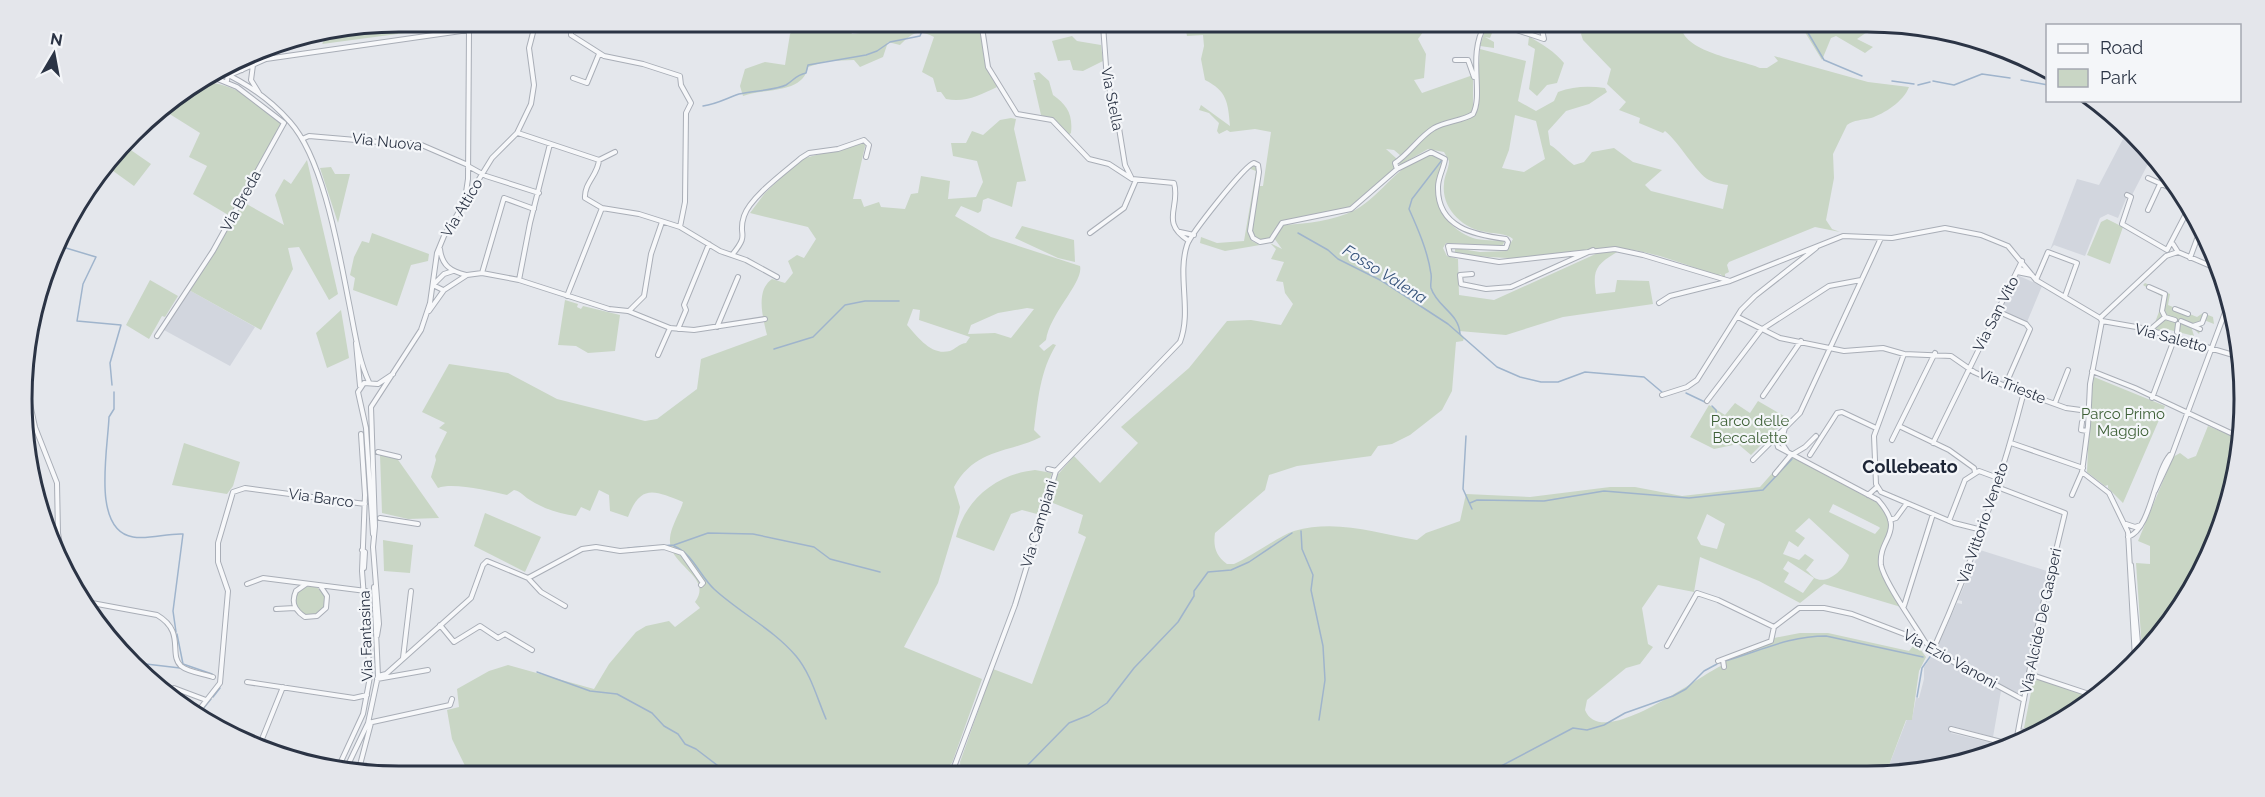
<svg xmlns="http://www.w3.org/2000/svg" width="2265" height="797" font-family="Raleway,sans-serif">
	<rect width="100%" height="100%" fill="#e4e7ec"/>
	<path fill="#d2d6de" d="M2123,139L2134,143L2150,160L2132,195L2128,194L2118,218L2108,214L2100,218L2085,256L2054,245L2050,250L2077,179L2099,185Z
		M2017,275L2042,286L2027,322L2001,310Z
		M189,290L255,327L230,366L164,330Z
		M1980,550L2050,572L2024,689L2019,694L1956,661L1960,652L1954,660L1936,650L1957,603L1962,604V601L1958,600Z
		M1934,653L2001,691L1993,737L1952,726L1951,733L2004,746L1916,773H1886L1907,719H1912L1916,698H1919L1924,679V667Z"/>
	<path fill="#c9d6c5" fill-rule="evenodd" d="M398,21H419L420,31L322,44L327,35Z
		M803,21H845L852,34L876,31L894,21H979L984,58L997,87C980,95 965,103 946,99L941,92H937L933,78L922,72L934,37C918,29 912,33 900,45L888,42L883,57L860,67L854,60L827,61L808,67C803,94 765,88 743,96L740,86L745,69L765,62L785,65L790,34Z
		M1184,21H1431L1418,39L1426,54L1424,78L1414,80L1422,93L1473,75V112C1457,120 1442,120 1425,132C1415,139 1411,149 1401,156L1394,150L1386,149L1397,159L1394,162V170L1350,207L1282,221L1269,238L1258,240L1253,235L1252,224L1258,186H1263L1271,132L1255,129L1230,132L1227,130L1219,134L1217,131L1219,123L1209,113L1199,110L1201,105L1230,126C1228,102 1227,91 1205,80L1201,59L1204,46L1203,35L1187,36Z
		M1588,21H1681C1677,52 1740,59 1760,68H1767L1778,61L1774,56L1868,82L1909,87C1904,101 1884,114 1871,118C1862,120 1854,120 1847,125L1833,154L1834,178L1826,220L1832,229L1840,232L1815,227L1729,262L1727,265L1729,272L1725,274V278L1720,274L1719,276C1686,265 1651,250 1616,248C1594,246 1574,253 1552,256C1519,260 1487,258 1455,253V248L1480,252L1506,251L1513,239C1506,233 1495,234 1486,232C1463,229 1441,208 1444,184C1444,176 1449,169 1449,161L1444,152L1428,149L1400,165L1399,162C1411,152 1421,138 1435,129C1448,122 1464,123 1476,114L1480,49L1526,61L1518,101L1536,111L1554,101L1558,92C1574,86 1589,86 1605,88L1607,92L1589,104L1566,111L1548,131L1550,145C1559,150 1565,159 1574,165L1584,162L1592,152L1614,148L1633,162L1662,170L1645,185L1651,191L1723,209L1728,185C1722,184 1715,183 1709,180C1696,173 1680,143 1665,131L1663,133L1639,123L1640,118L1619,110L1626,102L1607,84L1611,69L1583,40L1581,34ZM1515,115L1536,121L1545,159L1524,172L1502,168L1509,150Z
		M1806,21L1880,23L1857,39L1873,47L1865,53L1836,36L1831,38L1822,60L1803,29Z
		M1492,23L1530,37C1543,45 1554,51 1564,63L1557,83L1547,85L1537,96L1529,89L1535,49L1528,45L1529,37L1497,26L1495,33H1492L1490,38L1485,37L1494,42V48L1480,46L1487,24Z
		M1072,36L1077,41L1101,45L1103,61L1083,71L1073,70L1070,60L1058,61L1052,41Z
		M1039,72L1049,81L1053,95C1067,105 1073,114 1071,133L1067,136L1056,121L1041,115L1033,80H1036L1034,73Z
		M209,83C234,83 265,106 282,124L230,216L193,194L207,166L189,157L200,133L168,113Z
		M1011,118L1016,119L1014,129L1026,181L1017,182L1012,207L988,198L983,200L981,211L978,213L961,206L955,216L991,237L1080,266C1084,282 1050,313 1046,340L1039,346L1044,351L1053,344L1056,345C1040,371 1038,400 1034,430L1041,437C1006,454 976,448 954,487L960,507L959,513L938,583L904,647L982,679L952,763L938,775L464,776L468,772L452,739L447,710L459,707L457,689L489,671L508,665L594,689L609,664L636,632L646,626L669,621L675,627L700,608L695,602C714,576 667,566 670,538C671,526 680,513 683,502C655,491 641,483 628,517L610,511L609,495L599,490L590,511L581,507L576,516C560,514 544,509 530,500C523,496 522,492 514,490L507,495C489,491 453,482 438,488L431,477L436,460L435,456L447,432L439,428L445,423L422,412L449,364L508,373L557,399L645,421L657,419L697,389L701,359L767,335C763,318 755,291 772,279L785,283L793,273L788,261L797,255L804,258L816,239L808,227L750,213L765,193L801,159L866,142L853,199H861L864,207L879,202L881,207L905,209L911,194L918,193L921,176L950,181L948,199L976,197L983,182L977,161L953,156L951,143H966L972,131L983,135L1000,120ZM1027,308L1034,309L1011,338L995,333L968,334L971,325L998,313ZM913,309L920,310L919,320L970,337L966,343C958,344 956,349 950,351C931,356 918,337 907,325Z
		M125,146L151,164L134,186L109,168Z
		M1433,153L1441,156C1444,166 1437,177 1436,188C1435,210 1452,231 1473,238C1482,241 1495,240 1505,241L1502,246L1446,243L1443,248L1447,256L1458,259L1459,295L1494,300L1600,252L1619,251C1597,264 1592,268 1596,294L1615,292L1617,280L1649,281L1653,304L1563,317L1506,335L1459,331L1464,338L1463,341L1456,342L1452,391L1442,410L1410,435L1392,444L1378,446L1371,456L1297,466L1269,475L1265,490L1215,533C1213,547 1216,556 1227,564H1234C1252,556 1279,536 1294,531C1337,519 1375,533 1417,540L1426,533L1460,521L1466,494L1530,497L1610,487H1635L1682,496L1760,487L1788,455L1876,502C1903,527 1879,538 1879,564C1880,578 1894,595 1901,607L1824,584L1800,603L1759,581L1700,557L1694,592L1658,585L1642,608L1648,644L1653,647L1640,664L1626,668L1587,700L1585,710C1602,752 1700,674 1725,664V660L1766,645L1774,638L1800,633H1828L1909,651L1913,646L1920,649L1926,657L1919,671L1912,720H1906L1886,773L961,775L960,762L993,669L1032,684L1086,537L1078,533L1083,515L1048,501L1054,479L1074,456L1100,483L1138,443L1121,427L1189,368L1227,321L1251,320L1281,325L1293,304L1285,293L1283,282L1276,281L1284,262L1271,259L1276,249L1270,243L1282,249L1274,238L1282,225C1305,224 1334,221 1355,210C1383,195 1400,160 1433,153ZM1833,504L1879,527L1880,528L1875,534L1829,512ZM1707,514L1725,524L1717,549L1701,545L1697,538ZM1809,518L1849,555C1847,566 1830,584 1817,579C1813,578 1809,572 1806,570L1814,560L1805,554L1799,560L1783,554L1789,541L1798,547L1805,538L1795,531ZM1788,561L1814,578L1803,593L1784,582L1789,573L1783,569Z
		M307,160L338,294L329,300L299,247L288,248L293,269L261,330L189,290L214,252L243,202L284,225L275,195L284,179L291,184Z
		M1255,165C1265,184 1243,217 1252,241L1260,245L1225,251L1200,243L1201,237L1217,243L1244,241L1256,171L1248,168Z
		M331,167L335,174H350L338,223L320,168Z
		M2107,219L2123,227L2110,264L2087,255L2101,222Z
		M1022,226L1074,240L1075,262L1058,258L1015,238Z
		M372,233L429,254L428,261L411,265L397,306L353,290L355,278L350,275L354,257L362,241L369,243Z
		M150,280L178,296L165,317L162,316L149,339L126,325Z
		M2145,283L2170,294L2168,305L2197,317L2203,313L2213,317L2214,324L2204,320L2199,334L2191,326L2194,336L2166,329L2165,332L2153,328L2164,298L2143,285Z
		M565,300L578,304L577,307L581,309L583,306L620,315L615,351L588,353L576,346L558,345Z
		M341,310L349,358L327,368L316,333Z
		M2094,377L2165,406L2123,503L2108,488V485L2105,486L2087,472L2090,401Z
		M1758,401L1784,416L1782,420L1784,422L1751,455L1738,444L1714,449L1690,437L1709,405L1725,415L1735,403L1750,413Z
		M2208,426L2235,437L2231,496L2193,588L2142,650L2136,563L2150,564V546L2138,541L2173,457L2180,453L2188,459L2196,456Z
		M184,443L240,462L233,486L227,494L172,485Z
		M380,454L396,457L439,518L408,519L382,513Z
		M1035,470L1052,473L1037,514L1022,510L1011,514L994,551L956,537C965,499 997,474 1035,470Z
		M485,513L541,537L525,572L474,546Z
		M383,540L413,545L410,573L384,571Z
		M295 601a15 15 0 1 1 30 0a15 15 0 1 1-30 0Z
		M2039,679L2093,697L2042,731L2024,728L2033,682Z"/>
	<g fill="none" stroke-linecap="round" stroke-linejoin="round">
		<path stroke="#9fb4cc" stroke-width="1.5" d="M1809,21L1807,31L1824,60L1862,76
			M2021,80L2048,85
			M1892,81L1914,84
			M1933,81L1954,85L1982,74L2010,78
			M1918,85L1930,82
			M174,103L197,85
			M703,106C717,104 727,98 739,94C752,91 776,90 786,85C794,80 796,75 806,73L808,65L866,55L877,51L890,42L920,36L926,21
			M1442,160L1412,199L1409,209C1418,229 1428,252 1431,274C1432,279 1430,284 1431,288C1437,307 1459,313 1460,334
			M1298,233L1328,250L1338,259L1382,281L1448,324L1497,367L1520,377L1541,382H1558L1585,372L1644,377L1663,393
			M56,245L96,257L83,284L77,321L121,325L110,363L112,385
			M774,349L813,337L845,305L865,301H899
			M114,392V409L109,417C108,449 91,530 133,537C149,540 167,533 183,534L173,611L176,632
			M1686,393L1707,403
			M1712,406L1716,410L1717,418
			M1732,435L1743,438
			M1466,436L1463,489L1472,509
			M1747,439L1763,434
			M1470,503L1477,500L1544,501L1604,491L1689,498L1763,490L1792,459
			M1301,531L1302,549L1313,575L1311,590L1323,646L1325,680L1319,720
			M674,546C692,553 700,576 714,589C740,613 773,629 796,656C811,674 817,698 826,719
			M628,548L674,545L708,533L753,534L814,547L830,559L880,572
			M177,634L183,664L212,674
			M1725,661C1760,651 1789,636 1826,636L1923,657
			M145,669L146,664L180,668
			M537,672L590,691L617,694L652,713L664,726L678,734L685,744L696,749L730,775
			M213,697L220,688
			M1917,697L1922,668L1932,654
			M198,715L211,699
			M1486,774L1573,728L1587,730L1604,725L1625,713L1673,696L1686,689L1704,671L1717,664
			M1018,775L1069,723L1089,715L1107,703L1134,668L1178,622L1194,596V591L1208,572L1231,570L1249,562L1292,533"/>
		<defs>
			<path id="minor" d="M549,21L571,23V35L604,56L643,64L680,76L681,85L691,103L686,113L685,202L680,227
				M981,21L988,67L1017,114L1052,120L1089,159L1109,164L1132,179L1174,183C1181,207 1159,222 1189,241
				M1107,21L1103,25L1107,80L1118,122L1125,165L1131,177
				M571,24L586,21
				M248,53L265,59
				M1455,60H1468L1474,77
				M233,63L242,70
				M250,65L252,51
				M253,65L251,80L259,93
				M220,71C246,83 271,100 290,122C324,160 339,253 349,303C354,327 358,359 369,382
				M230,75L266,59L489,27L535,23
				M573,78L587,83L599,54
				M227,81L229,65
				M518,133L599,160
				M133,136L204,83L215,78L237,87L284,123L213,251L157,336
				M302,139L309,136L391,143H417L468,165
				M615,152L599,160C598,175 584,183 585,198L602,208L639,214L680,227L720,251L746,260L777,277
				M468,166L486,176L539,193
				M1397,169L1395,163C1410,153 1419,137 1434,128C1447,121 1462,121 1473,114C1484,94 1467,54 1485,25L1492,22L1544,39L1540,21
				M2148,178L2177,191
				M2127,195L2131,197L2122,224L2167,250
				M465,199L468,179L469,30
				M2148,210L2160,184
				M1180,232L1194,235
				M1090,233L1124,208L1136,180
				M2173,244L2178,252L2213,267
				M440,249C442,266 451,271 466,275
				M2167,250L2190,206
				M732,255C751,232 737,237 744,216C750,197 786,171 801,158L809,153L838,149L864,140L869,145L866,157
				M2190,258L2197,239
				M2019,268L2031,275
				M2017,272L2032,275
				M482,273L504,198L534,209
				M1472,274L1460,275L1461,284L1486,289L1511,287L1593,250
				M519,280L530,223L550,144
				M2036,280L2048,252L2077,263L2065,296
				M2149,287L2165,294L2162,311L2165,317L2175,320
				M443,290L433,285L444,274L453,271
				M567,296L602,208
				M1659,303L1670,296L1730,281
				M2175,309L2188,314
				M429,311L444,290L467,275L482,273L519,280L609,309L628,311L670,328L694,330L765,319
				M629,311L644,296L651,254L662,222
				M1997,311L2026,324L2030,329L2005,386
				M1738,317L1780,338L1844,351L1883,348L1904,354L1951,356L1974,372L2005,386L2066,408L2088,411
				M2100,318L2166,256L2178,252
				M2102,321L2142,328L2240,357
				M2181,321L2200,329
				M2193,326L2202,323L2205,315
				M717,327L738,277
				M2152,328L2165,317
				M678,329L686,310L684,305L709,244
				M2177,332L2178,324
				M356,343L360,386
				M1904,354L1874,436L1876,484L1881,492L1907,503L1954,523L1982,530
				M658,355L670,328
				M2092,371L2135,388L2235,435
				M27,390L35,427L57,483L58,533L62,558
				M1662,395L1687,387L1697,380L1741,310L1755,296L1816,248
				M1763,396L1801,341
				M2152,398L2175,337
				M1707,401L1761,330L1829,286L1861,280
				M2055,403L2068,370
				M2082,422L2081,430L2087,431
				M1899,426L1949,450L1974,468L1975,472
				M1785,428L1781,442L1787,451
				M1778,433L1776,439L1778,447L1878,500C1907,533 1878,537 1881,565C1884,582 1915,625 1925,642
				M1892,440L1935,353
				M1933,443L2022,261
				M2011,443L2083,468
				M378,452L399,457
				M1810,455L1837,413L1842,412L1876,428
				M1753,460L1800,413L1881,238
				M1048,469L1056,471
				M1775,474L1790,456L1805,447L1816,436
				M1997,487L2065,513L2038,625L2016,742
				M2155,491L2171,457L2227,307
				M1868,495L1877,487
				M2072,495L2082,472
				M380,518L418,524
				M1890,520L1896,518L1907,503
				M1949,521L1965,480L1979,471L1998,478
				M2126,524L2135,527L2141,525
				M373,534L366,428L358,392L364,383L378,384L393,374
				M2128,537C2151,529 2154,474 2170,455
				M362,550L365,552L364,568
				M2131,565L2139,654
				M528,578L582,549L596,547L620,551L664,547L682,553L703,583L701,585
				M247,584L263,578L366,591
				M306,584L296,591C291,602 294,610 305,617L317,616L326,608L327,596L321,587
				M81,601L157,615C186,632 168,654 181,666C188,672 204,674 213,677
				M1904,606L1933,514
				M276,609L295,608
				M440,625L454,642L480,626L498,638L505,634L532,650
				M377,636L379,624L373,547L375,526L371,407L421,330L430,303L437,253L444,236L492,158L517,133L531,104L534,85L529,48L536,21
				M1667,646L1697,593L1718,600L1774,627L1799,608H1824L1852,614L1925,642L1937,653L2024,700
				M1933,650C1971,566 2001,481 2024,392
				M403,658L411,591
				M1723,660L1724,667
				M1718,661L1771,641L1774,627
				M2029,674L2095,696
				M378,676L386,674L471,598L483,565L487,561L528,578L541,592L565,606
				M377,679L428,670
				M247,682L354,698L367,695
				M172,694L174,688L206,700
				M195,715L220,683L228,591L218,562V543L233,492L245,488L365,504
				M368,723L450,705L452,699
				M371,723L360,765L371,771L401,775
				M1951,729L2009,744
				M2018,731L2038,734
				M260,744L283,687
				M338,768L363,714L370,677L362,571L365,495L361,434
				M346,769L368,723L378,676L374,587
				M951,775L1015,605L1056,471L1180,342C1192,311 1177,276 1187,245C1190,235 1245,165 1254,163L1258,165L1259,172L1250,231L1253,238L1260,242L1271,240L1282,223L1351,209L1397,169L1431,152L1445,159C1444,168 1438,177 1438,187C1437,228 1475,235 1506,239L1508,242L1506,248H1501L1448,246L1450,254L1499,262L1615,249L1643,255L1730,281L1843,236L1892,238L1945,228L1981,235L2008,246L2036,280L2100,318L2102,321L2090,384L2088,426L2082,472L2109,493L2128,532L2135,659"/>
		</defs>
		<use href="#minor" stroke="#a9aeb7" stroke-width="6"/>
		<use href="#minor" stroke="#f7f8fa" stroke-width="4"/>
	</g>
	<g text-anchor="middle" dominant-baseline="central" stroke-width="4.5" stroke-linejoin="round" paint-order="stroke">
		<g font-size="15" fill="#2b3445" stroke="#f4f6f9">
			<text transform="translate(1112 99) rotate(79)">Via Stella</text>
			<text transform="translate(387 142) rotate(6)">Via Nuova</text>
			<text transform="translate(241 201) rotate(-61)">Via Breda</text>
			<text transform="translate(462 208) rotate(-59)">Via Attico</text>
			<text transform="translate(1996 314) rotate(-63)">Via San Vito</text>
			<text transform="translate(2171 338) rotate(15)">Via Saletto</text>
			<text transform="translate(2012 386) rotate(22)">Via Trieste</text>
			<text transform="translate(321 498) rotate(8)">Via Barco</text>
			<text transform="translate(1983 523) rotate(-71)">Via Vittorio Veneto</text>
			<text transform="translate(1039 524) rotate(-73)">Via Campiani</text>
			<text transform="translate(2041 621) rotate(-78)">Via Alcide De Gasperi</text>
			<text transform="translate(366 636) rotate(-92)">Via Fantasina</text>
			<text transform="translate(1950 659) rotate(29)">Via Ezio Vanoni</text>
		</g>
		<g font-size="15" fill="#3f6138" stroke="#f4f6f9">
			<text x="2123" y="414">Parco Primo<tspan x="2123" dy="17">Maggio</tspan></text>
			<text x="1750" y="421">Parco delle<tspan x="1750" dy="17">Beccalette</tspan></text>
		</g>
		<g font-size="16" font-style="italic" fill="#34527a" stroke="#f4f6f9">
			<text transform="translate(1385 274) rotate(32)">Fosso Valena</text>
		</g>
		<g font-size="18" font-weight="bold" fill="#1d2536" stroke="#f4f6f9">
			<text x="1910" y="466">Collebeato</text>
		</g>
	</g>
	<path d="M0 0H2265V797H0ZM399 32H1867A367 367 0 0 1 2234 399V399A367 367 0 0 1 1867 766H399A367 367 0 0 1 32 399V399A367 367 0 0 1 399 32Z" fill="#e4e6eb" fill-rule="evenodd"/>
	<path fill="none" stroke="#2b3445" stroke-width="3" d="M399 32H1867A367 367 0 0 1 2234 399V399A367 367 0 0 1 1867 766H399A367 367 0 0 1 32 399V399A367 367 0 0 1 399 32Z"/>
	<rect x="2046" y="24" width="195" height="78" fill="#f4f6f9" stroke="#a4a8b1" stroke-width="1.5"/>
	<rect x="2058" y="44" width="30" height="9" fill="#f7f8fa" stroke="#a4a8b1" stroke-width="1.5"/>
	<text x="2100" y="54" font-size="18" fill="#2b3445">Road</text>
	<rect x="2058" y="69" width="30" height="18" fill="#c9d6c5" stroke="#a4a8b1" stroke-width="1.5"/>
	<text x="2100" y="84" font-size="18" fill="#2b3445">Park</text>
	<g transform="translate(54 54) rotate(10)" stroke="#f4f6f9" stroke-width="4.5" paint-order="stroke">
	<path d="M0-4.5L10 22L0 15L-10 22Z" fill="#2b3445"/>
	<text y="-9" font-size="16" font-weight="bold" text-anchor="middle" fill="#2b3445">N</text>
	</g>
</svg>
